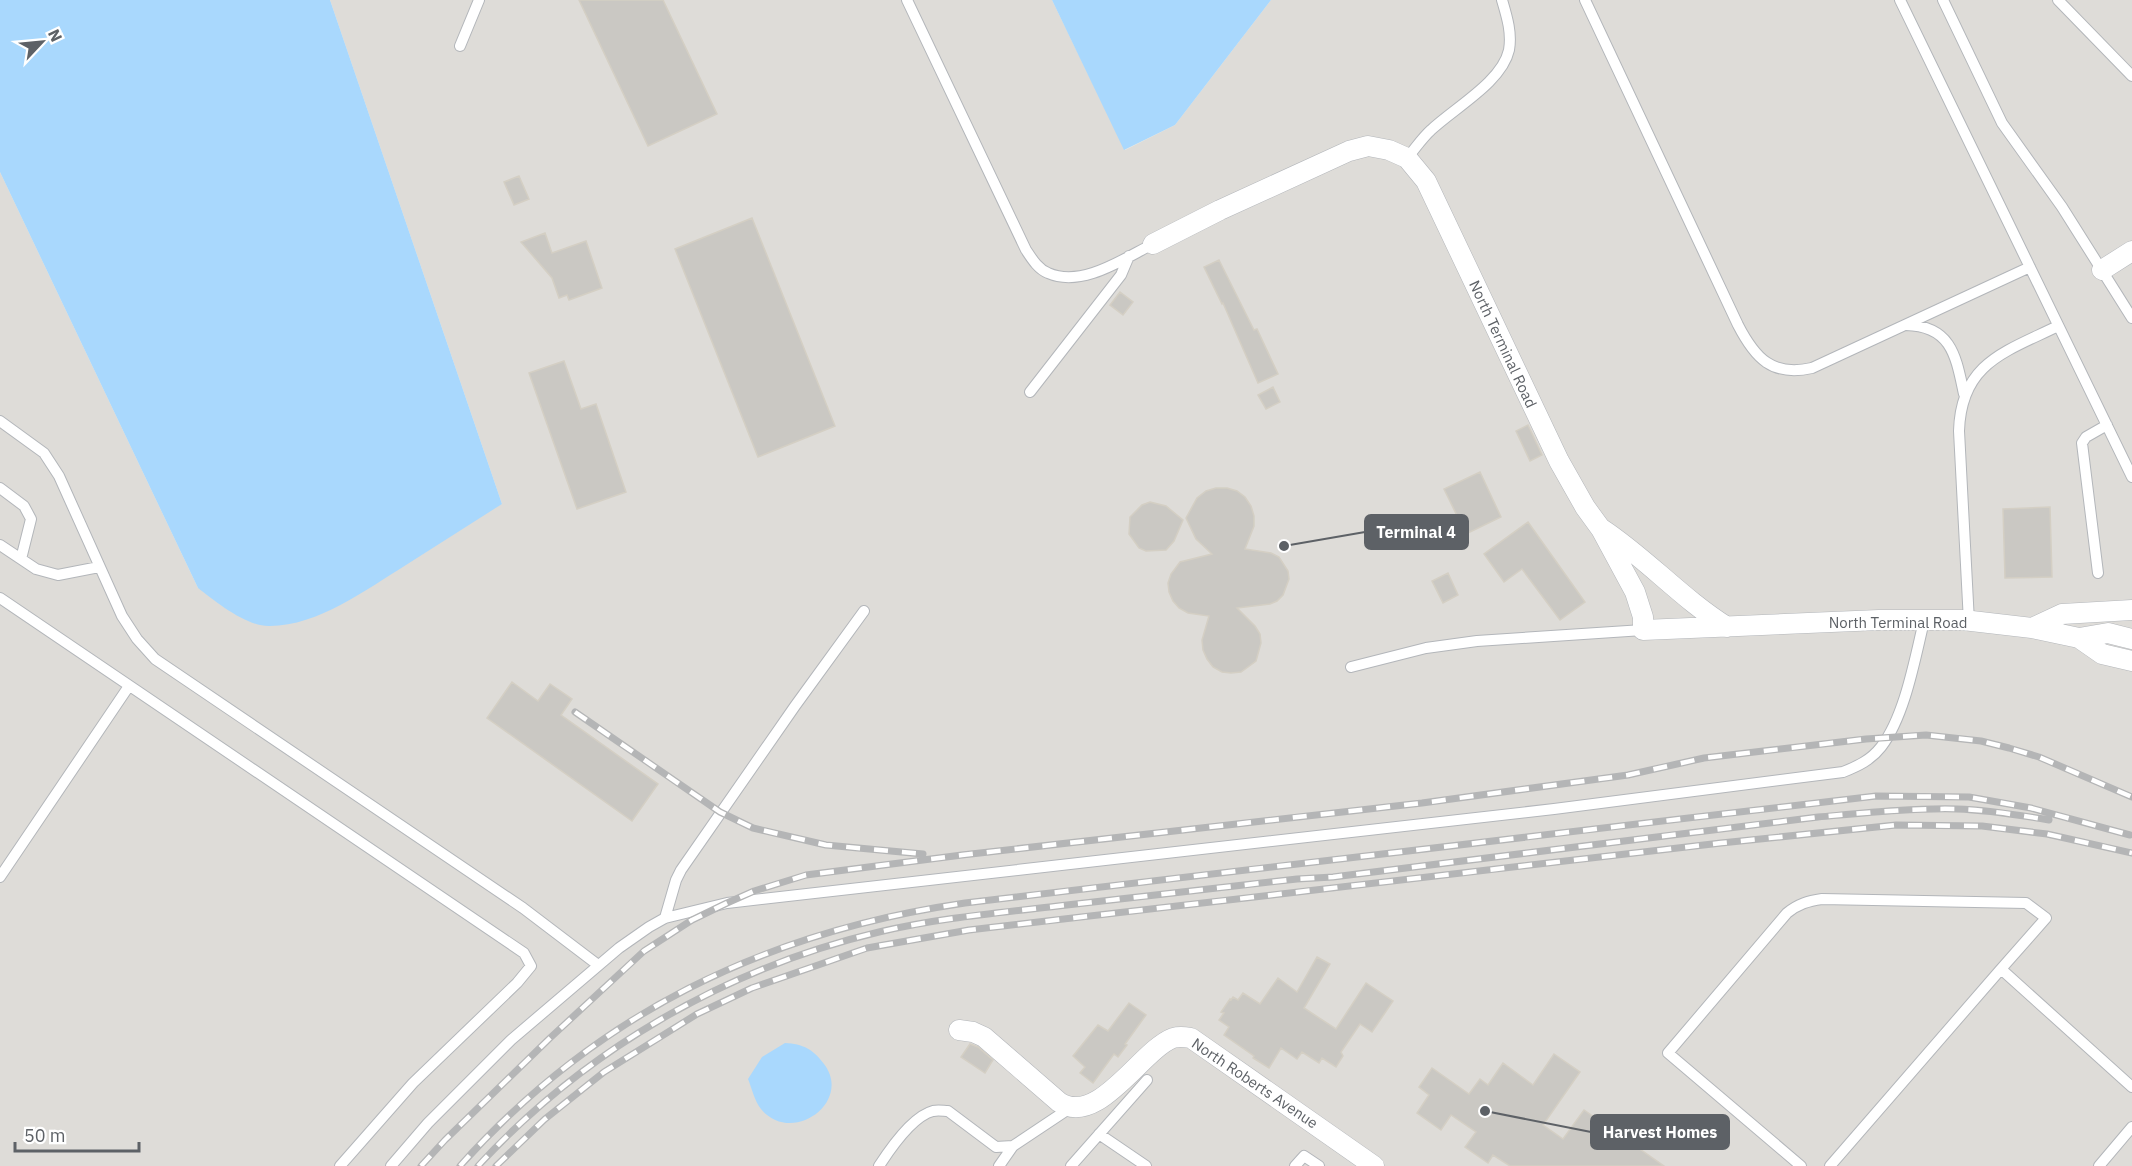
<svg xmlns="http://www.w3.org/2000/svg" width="2132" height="1166" font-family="'IBM Plex Sans',sans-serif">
	<rect width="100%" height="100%" fill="#efede6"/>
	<path fill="#dedcd8" d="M330,0H1052L1125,150L1175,125L1271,0H2132V1166H0V172L198,588L502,504Z"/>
	<path fill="#a9d8fd" d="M0,0H330L502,504C470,524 438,545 406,565C367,589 318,626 270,626C247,627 216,602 198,588L0,172Z
		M1052,0H1271L1175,125L1124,150Z
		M785,1043C803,1044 813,1049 824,1064C853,1102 792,1146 761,1109C755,1102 752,1089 748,1079L762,1057Z"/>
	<path fill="#cac8c3" stroke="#d4cfc4" stroke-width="1.5" d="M579,0H663L717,114L648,146Z
		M519,176L529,199L514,205L504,182Z
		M752,218L835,426L758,457L675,249Z
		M545,233L552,253L586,241L602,288L569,300L567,295L559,298L552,278L521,242Z
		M1219,260L1254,330L1257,329L1278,374L1258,383L1223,303L1222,304L1204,267Z
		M1120,292L1133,302L1123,315L1110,305Z
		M564,361L581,409L596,404L626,492L577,509L529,373Z
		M1273,387L1280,402L1266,409L1258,395Z
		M1528,425L1542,455L1530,461L1516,431Z
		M1480,472L1501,517L1466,534L1444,489Z
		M1216,488H1227L1237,491L1245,497L1251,506L1254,516V526L1245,549L1271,553L1279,557L1288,571L1289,579L1283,595L1277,601L1270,604L1237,608L1255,626L1260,634L1261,643L1256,661L1241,672L1231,673L1222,672L1213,667L1207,659L1203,650L1202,640L1209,616L1188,613L1179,608L1173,601L1169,592L1168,583L1171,574L1180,562L1212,554L1196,539L1186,518L1197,498L1206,491Z
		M1150,502L1166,506L1183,520L1174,541L1166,550L1146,551L1139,548L1129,534L1130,517L1142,505Z
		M2050,507L2052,577L2005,578L2003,509Z
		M1528,522L1585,602L1560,620L1522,569L1504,582L1484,554Z
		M1448,573L1458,595L1443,603L1432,581Z
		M512,682L538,701L550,684L572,699L561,715L658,784L632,821L487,718Z
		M1317,957L1330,964L1304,1008L1336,1029L1366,983L1393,1001L1372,1032L1360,1024L1341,1052L1343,1056L1336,1067L1322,1058L1319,1063L1302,1052L1297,1059L1281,1048L1269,1068L1253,1058L1254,1056L1224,1035L1229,1027L1219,1020L1224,1013L1221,1012L1230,999L1231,1000L1233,997L1238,1000L1243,993L1260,1004L1278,978L1297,992Z
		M1129,1003L1146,1015L1125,1044L1127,1045L1118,1057L1114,1054L1093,1083L1080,1073L1085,1067L1073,1056L1098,1025L1108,1031Z
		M970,1044L978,1047L993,1060L985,1073L961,1057Z
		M1554,1054L1580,1072L1543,1125L1563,1139L1584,1110L1664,1166H1510L1493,1155L1488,1163L1465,1147L1476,1132L1451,1115L1441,1130L1417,1113L1429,1095L1419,1087L1432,1068L1469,1094L1480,1079L1488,1085L1503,1063L1533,1085Z"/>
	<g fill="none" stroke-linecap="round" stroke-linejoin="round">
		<defs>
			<path id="lane" d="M907,0L1026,250C1032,259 1038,269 1048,273C1082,288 1123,259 1153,244
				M1585,0L1738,325C1755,358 1772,377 1812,368L2030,267
				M1900,0L2132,477
				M1943,0L2002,123L2062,207L2132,318
				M2058,0L2132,76
				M460,46L479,0
				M1407,158C1415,149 1422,138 1431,130C1454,108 1502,82 1509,50C1512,33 1507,17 1502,0
				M1906,325C1952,326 1956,357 1964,394
				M1030,392L1121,275L1129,256
				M0,421L44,453L59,476L122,616L137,639L155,659L523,908L598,965
				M0,488L24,506L31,519L21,559
				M0,545L36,569L58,575L99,567
				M2098,573L2082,443L2086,437L2107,425
				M0,598L524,953L531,966L517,983L413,1083L340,1166
				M1969,622L1959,431C1961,363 2005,352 2058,326
				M1351,667L1426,648L1477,641L1643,630
				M0,877L129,686
				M665,918L676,880L681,870L795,706L864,611
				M1099,1134L1146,1166
				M391,1166L428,1123L511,1040L619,948L649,927L665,918L727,903L1554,809L1843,772C1858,766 1871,760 1881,747C1905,716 1915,658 1924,621
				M879,1166C890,1149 913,1116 933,1111C938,1110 944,1111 948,1111L996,1147L1013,1146
				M999,1166L1013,1146L1070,1108
				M1071,1166L1147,1080
				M1295,1166L1304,1156L1319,1166
				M1801,1166L1668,1053L1787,913C1798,904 1808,901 1822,899L2026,903L2046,918L2001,969L2132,1087
				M1830,1166L2001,969
				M2099,1166L2132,1127"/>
			<path id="street" d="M1153,244L1220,210L1349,151L1368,146L1389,150L1407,158L1426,181L1559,461L1585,507L1601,529L1635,592L1643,617V630L1879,620H1963L2032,628L2079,638L2102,654L2132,661
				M2102,270L2132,251
				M1602,529C1646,558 1682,599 1727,627
				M2032,628L2062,614L2132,610
				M2079,638L2108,633L2132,639
				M959,1030L973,1032L984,1037L1059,1102C1098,1128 1141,1050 1173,1038C1180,1036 1185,1037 1191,1038L1374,1166"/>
		</defs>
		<use href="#lane" stroke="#b3b6ba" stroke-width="12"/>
		<use href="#street" stroke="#b3b6ba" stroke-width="21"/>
		<use href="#lane" stroke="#fff" stroke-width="10"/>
		<use href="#street" stroke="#fff" stroke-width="20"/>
		<defs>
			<path id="rail" d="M575,712L720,812L753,828L826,845L923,854
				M421,1166L445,1140L550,1038L644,951L692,920L727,903L754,891L806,875L962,855L1422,803L1628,775L1704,758L1866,739L1926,735L1981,741L2009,748L2039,757L2132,797
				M460,1166C596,1014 765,932 965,903L1876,796L1969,797L2031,808L2130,835
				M478,1166C584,1051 726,968 879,932C938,918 998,913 1058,906C1138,897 1217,888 1297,879L1333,877L1818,817C1864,813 1911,808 1957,809C1988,810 2019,815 2049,820
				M496,1166L545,1119L604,1072L697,1014L752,988L867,948L969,930L1721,843L1896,825L1982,826L2047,834L2132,853"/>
		</defs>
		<use href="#rail" stroke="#b4b5b6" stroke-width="7"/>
		<use href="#rail" stroke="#fff" stroke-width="4.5" stroke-dasharray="14" stroke-linecap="butt"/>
	</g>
	<g text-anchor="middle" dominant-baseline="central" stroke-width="4.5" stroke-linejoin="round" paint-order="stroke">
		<g font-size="15" fill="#5d6166" stroke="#fff">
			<text transform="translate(1503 344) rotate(65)">North Terminal Road</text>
			<text x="1898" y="622">North Terminal Road</text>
			<text transform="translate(1255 1083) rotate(34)">North Roberts Avenue</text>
		</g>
	</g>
	<path fill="none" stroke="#5d6166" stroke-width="2" d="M1284 546L1365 532M1485 1111L1591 1132"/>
	<g fill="#5d6166" stroke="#fff" stroke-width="2">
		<circle cx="1284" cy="546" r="6"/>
		<circle cx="1485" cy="1111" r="6"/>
	</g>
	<g fill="#5d6166" stroke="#5d6166" stroke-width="2">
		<rect x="1365" y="515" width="103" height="34" rx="6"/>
		<rect x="1591" y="1115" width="138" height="34" rx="6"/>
	</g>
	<g font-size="16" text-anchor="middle" font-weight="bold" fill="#fff">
		<text x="1416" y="538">Terminal 4</text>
		<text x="1660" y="1138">Harvest Homes</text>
	</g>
	<g transform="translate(42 42) rotate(64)" stroke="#ffffff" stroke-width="4.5" paint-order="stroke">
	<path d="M0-4.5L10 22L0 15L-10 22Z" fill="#5d6166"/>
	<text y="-9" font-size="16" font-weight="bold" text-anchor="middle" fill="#5d6166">N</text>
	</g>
	<path d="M15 1142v9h124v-9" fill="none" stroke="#5d6166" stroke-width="3"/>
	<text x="24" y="1142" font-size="18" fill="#5d6166" stroke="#ffffff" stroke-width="4.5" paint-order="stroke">50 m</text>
</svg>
